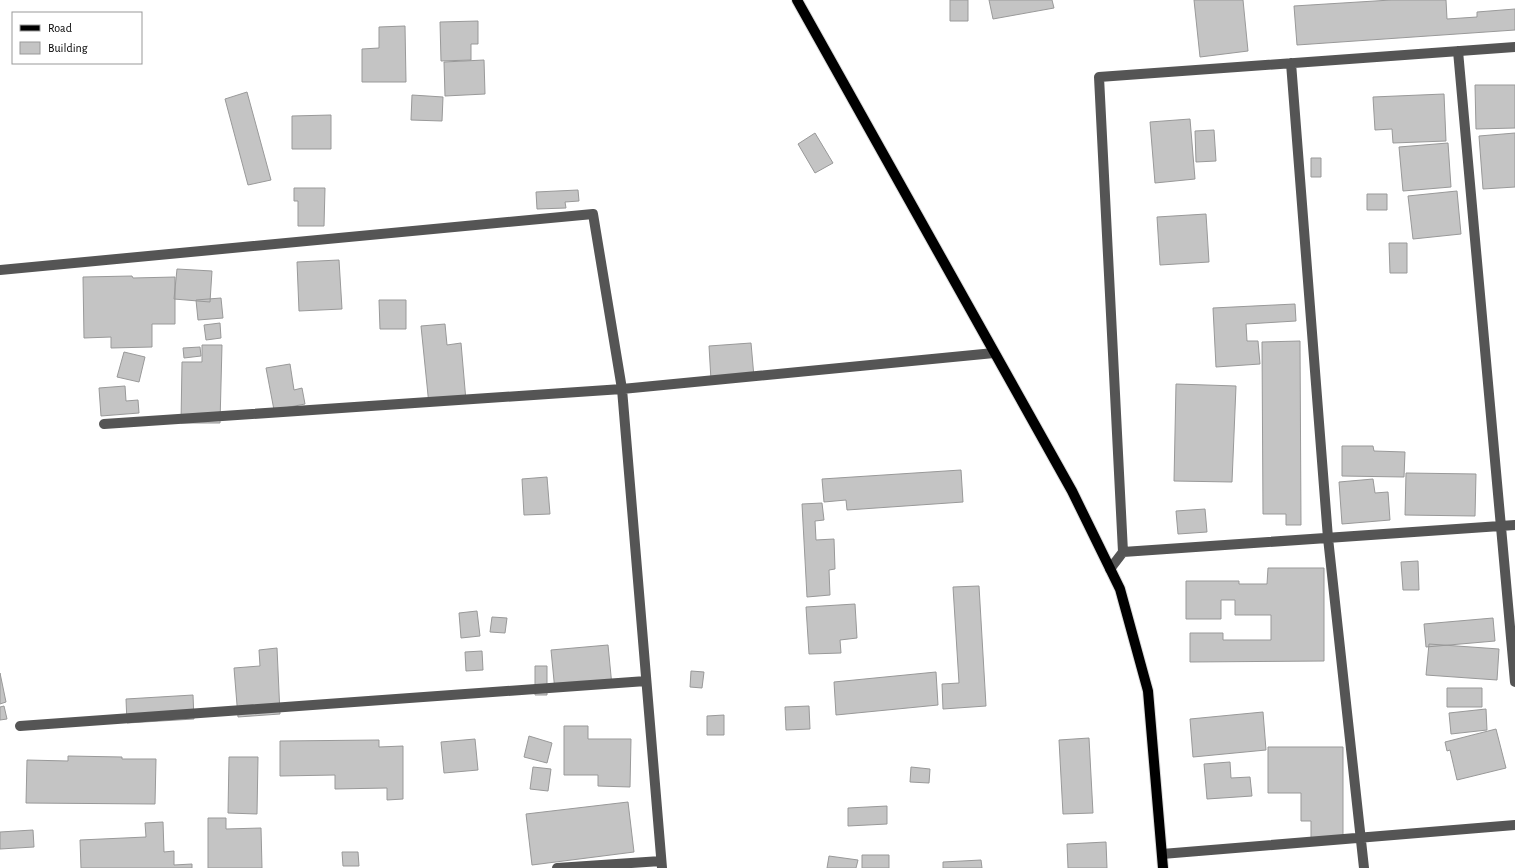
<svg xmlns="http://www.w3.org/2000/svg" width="1515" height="868" font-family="'Alegreya Sans',sans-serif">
	<rect width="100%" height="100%" fill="#fff"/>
	<path fill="#c4c4c4" stroke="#999" d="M950,0H968V21H950Z
		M989,0H1052L1054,8L993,19Z
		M1194,0H1243L1248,51L1200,57Z
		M1391,0H1446L1447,19L1477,17V12L1515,9V30L1297,45L1294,6Z
		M478,21V44H471V60L441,61L440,22Z
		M405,26L406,82H362V49L379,48V27Z
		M484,60L485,94L445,96L444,62Z
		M1475,85H1515V128L1476,129Z
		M247,92L271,180L248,185L225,99Z
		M1444,94L1446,141L1393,143L1392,129L1375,130L1373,97Z
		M412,95L443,97L442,121L411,120Z
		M331,115V149H292V116Z
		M1190,119L1195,179L1155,183L1150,122Z
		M1214,130L1216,161L1196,162L1195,131Z
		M815,133L833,163L815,173L798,144Z
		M1515,133V187L1483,189L1479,136Z
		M1448,143L1451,187L1403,191L1399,147Z
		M1311,158H1321V177H1311Z
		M294,188H325L324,226H298V201H294Z
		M578,190L579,201L565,202L566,208L537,209L536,192Z
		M1457,191L1461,234L1413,239L1408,196Z
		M1367,194H1387V210H1367Z
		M1206,214L1209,262L1160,265L1157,217Z
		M1389,243H1407V273H1390Z
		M339,260L342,309L299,311L297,262Z
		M177,269L212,271L210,302L174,299Z
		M132,276L133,278L175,277V324H152V347L111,348V337L84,338L83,277Z
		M221,298L223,318L198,320L196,300Z
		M379,300H406V329H380Z
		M1295,304L1296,321L1246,324L1247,341H1258L1260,364L1216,367L1213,308Z
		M220,323L221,338L206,340L204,325Z
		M445,324L447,345L461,343L466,401L429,405L421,326Z
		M1300,341L1301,525H1286V514H1263L1262,342Z
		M751,343L754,377L711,380L709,346Z
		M202,345H222L220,423H181L182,362H202Z
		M200,347L201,356L184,358L183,348Z
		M124,352L145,357L139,382L117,377Z
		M290,364L294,390L302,388L305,404L274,410L266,368Z
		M1176,384L1236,386L1232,482L1174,481Z
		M125,386L126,401L138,400L139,413L101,416L99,388Z
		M1342,446H1373L1374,451L1405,452L1404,477L1342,476Z
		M961,470L963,502L847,510L846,500L824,502L822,479Z
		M1406,473L1476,474L1475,516L1405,515Z
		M547,477L550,514L524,515L522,479Z
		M1373,479L1375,493L1388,492L1390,520L1342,524L1339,482Z
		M822,503L824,520L815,521L816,540L834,539L835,569L829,570L830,595L807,597L802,504Z
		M1205,509L1207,532L1178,534L1176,511Z
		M1418,561L1419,590H1403L1401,562Z
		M1268,568H1324V661L1190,662V633H1223V640H1271V615H1235V600H1221V619H1186V581H1239V584H1267Z
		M979,586L986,706L943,709L942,684L959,683L953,587Z
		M855,604L857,638L840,640L841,653L809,654L806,607Z
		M477,611L480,636L461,638L459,613Z
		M492,617L507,618L505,633L490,632Z
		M1493,618L1495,641L1426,647L1424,624Z
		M1429,644L1499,649L1497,680L1426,675Z
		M608,645L612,686L555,691L551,650Z
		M277,648L280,714L238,717L234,668L260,666L259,650Z
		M482,651L483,670L466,671L465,652Z
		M535,666H547V695H535Z
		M691,671L704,672L702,688L690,687Z
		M936,672L938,705L836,715L834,682Z
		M0,673L6,702L0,704Z
		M1447,688H1482V707H1447Z
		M193,695L194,719L127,723L126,699Z
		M4,706L7,719L0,720V707Z
		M809,706L810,729L786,730L785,707Z
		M1486,709L1487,730L1451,734L1449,713Z
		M1263,712L1266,750L1193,757L1190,719Z
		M724,715V735H707V716Z
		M564,726H588V739H631L630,787L598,786V775H564Z
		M1496,729L1506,768L1457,780L1450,750L1447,751L1445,742Z
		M529,736L552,743L547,763L524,757Z
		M1089,738L1093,813L1063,814L1059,740Z
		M475,739L478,770L444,773L441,742Z
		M379,740V747L403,746V799L387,800V788L335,789V775L280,776V741Z
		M1268,747H1343V838H1311V821H1301V793H1268Z
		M68,756L122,757V759H156L155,804L26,803L27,760L68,761Z
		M229,757H258L257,814L228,813Z
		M1230,762L1231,778L1250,777L1252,796L1207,799L1204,764Z
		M533,767L551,769L548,791L530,789Z
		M911,767L930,769L929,783L910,782Z
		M628,802L634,852L532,865L526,814Z
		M887,806V824L848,826V808Z
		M208,818H226V829L261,828L262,868H208Z
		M163,822L164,852L174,851V865L192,864V868H81L80,840L146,837L145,823Z
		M33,830L34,847L0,849V832Z
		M1106,842L1107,868H1068L1067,844Z
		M342,852H358L359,866H343Z
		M862,855H889V868H862Z
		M829,856L858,860L856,868H827Z
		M981,860L982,868H943V862Z"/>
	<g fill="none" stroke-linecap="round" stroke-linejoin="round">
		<defs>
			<path id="major" d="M797,0L1072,491L1120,589L1148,691L1163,868"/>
		</defs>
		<use href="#major" stroke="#dbdbdb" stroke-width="12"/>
		<path stroke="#555" stroke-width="10" d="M1458,51L1515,682
			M1291,63L1328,538L1364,868
			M0,270L593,214L622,389L104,424
			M1123,552L1515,525
			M1110,569L1123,552L1099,77L1515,47
			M20,726L646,681
			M1162,854L1515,825
			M557,868L661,861
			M662,868L622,389L994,353"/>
		<use href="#major" stroke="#000" stroke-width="10"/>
	</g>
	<rect x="12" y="12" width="130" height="52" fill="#ffffff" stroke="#999999"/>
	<rect x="20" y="25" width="20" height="6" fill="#000000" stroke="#999999"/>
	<text x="48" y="32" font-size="12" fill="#000000">Road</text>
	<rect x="20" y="42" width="20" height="12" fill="#c4c4c4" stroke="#999999"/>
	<text x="48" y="52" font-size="12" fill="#000000">Building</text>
</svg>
